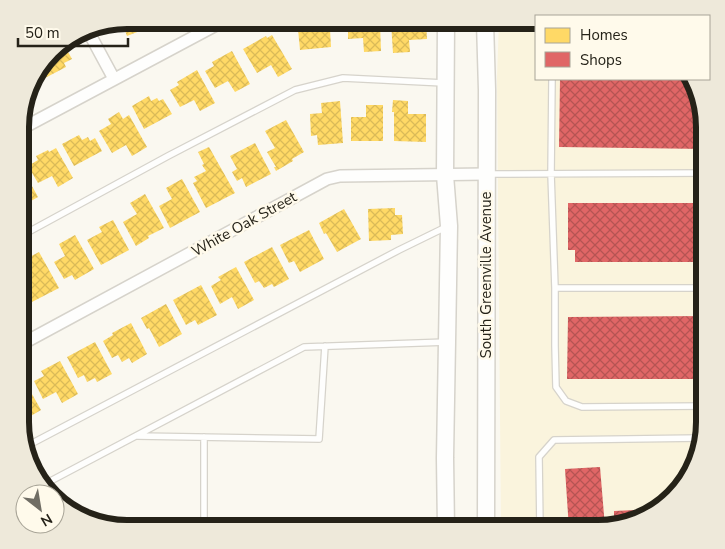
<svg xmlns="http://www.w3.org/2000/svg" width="725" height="549" font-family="'Nunito Sans',sans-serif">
	<defs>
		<pattern id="homes-cross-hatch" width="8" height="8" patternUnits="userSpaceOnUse" patternTransform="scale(1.25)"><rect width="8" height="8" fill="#ffd966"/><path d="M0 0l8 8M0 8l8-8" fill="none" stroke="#daba58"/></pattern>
		<pattern id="shops-cross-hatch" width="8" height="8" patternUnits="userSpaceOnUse" patternTransform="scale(1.25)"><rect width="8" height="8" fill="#e06666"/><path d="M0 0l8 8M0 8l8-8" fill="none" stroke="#b55453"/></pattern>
	</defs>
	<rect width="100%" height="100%" fill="#faf8f0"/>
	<path fill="#faf4dd" d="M499,21H536V79H693L694,80L705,127V429L679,492L645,518L598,529H501L497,77Z"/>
	<path fill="url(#homes-cross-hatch)" d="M426,22L427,39L409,40L410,52L393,53L391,23Z
		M308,23H322V29H330L331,47L300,50L298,29L309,28Z
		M348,23H380L381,51L364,52L363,38L348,39Z
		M123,25H150V27L127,36Z
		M272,35L292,69L278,77L271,65L257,73L243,49L266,36L267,38Z
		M63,43L72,59L64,63L66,67L45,78L39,68L57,46Z
		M232,51L250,84L235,92L228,81L215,88L205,71L214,66L212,62Z
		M197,70L215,103L200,111L194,100L180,107L170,90L179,85L177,82Z
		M149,96L151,101L157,98L159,101L163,99L172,114L144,129L132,106Z
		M393,100L408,101V114H426V142L394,141V112H392Z
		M340,101L343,143L318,145L317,135L311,136L310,114L322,113L321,103Z
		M366,105H383V141H351V117H366Z
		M119,112L123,119L129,115L147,147L132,156L126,145L112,153L99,131L111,124L108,119Z
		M286,120L304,152L292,159L293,161L276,171L274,167H276L267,152L275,148L265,131Z
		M79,135L82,140L88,137L90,141L95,138L102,151L74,166L62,144Z
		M255,143L271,174L246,187L242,178L237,181L232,172L237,169L230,156Z
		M209,147L235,193L206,208L193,183L197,181L194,177L206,171L202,165L204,164L198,152Z
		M56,148L73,178L58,187L52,176L38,183L28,166L38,160L36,156L48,150L49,152Z
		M21,166L38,197L22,206L21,203Z
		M182,179L200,212L170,228L159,206L172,199L166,188Z
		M145,194L164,228L148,236L149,238L136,246L123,222L137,214L130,203Z
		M395,208V215H402L403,234L391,235V240L369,241L368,209Z
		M344,209L361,239L337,252L326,233L324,234L319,223Z
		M113,220L129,250L101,265L87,240L102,232L99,227Z
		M309,230L324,259L300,272L294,261L289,263L280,245Z
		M75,235L94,269L75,280L72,275L64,279L54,262L65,256L59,244Z
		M272,247L289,279L274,287L272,284L264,288L259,281L255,283L244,262Z
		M39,252L59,288L30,303L21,287V277L31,271L24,260Z
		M236,267L254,300L238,309L232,297L220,304L211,286L221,280L218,277Z
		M201,285L217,315L198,325L195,320L186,325L173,300Z
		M166,304L182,334L159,347L149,328L147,329L141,318Z
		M131,323L147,354L132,363L129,358L122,362L118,355L112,358L103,341L113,335L112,333Z
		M95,342L112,374L97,382L95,378L87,382L84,375L78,378L67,357Z
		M60,361L78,394L62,403L56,392L43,399L34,381L44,376L41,371Z
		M24,380L41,410L22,421L20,419V382Z"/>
	<path fill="url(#shops-cross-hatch)" d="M560,79H693L705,127V149L559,147Z
		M568,203H705V262H575V250H568Z
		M705,316V379H567L568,317Z
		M600,467L605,527L598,529H569L565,469Z
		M657,509L645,518L614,525V511Z"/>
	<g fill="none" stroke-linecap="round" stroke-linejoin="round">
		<defs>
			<path id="lane" d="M193,25L197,35
				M552,79L551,174L555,288H705
				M488,174L705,173
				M21,236L168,156L295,90L343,78L444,83
				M555,288V346L556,387L566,401L582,407L705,406
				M137,436L319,439L325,346
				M25,447L399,250L446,227
				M43,485L304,347L447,342
				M204,529V437
				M540,529L539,457L554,440L701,438"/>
			<path id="street" d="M87,29L114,79
				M21,129L218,24
				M20,345L327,179L340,176L486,174"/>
			<path id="secondary" d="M485,22L487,90L486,529
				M446,529L445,458L449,226L445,175L446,22"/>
		</defs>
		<use href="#lane" stroke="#d6d3cb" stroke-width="8"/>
		<use href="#street" stroke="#d6d3cb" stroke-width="14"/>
		<use href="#secondary" stroke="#d6d3cb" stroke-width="19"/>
		<use href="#lane" stroke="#fefefd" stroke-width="5.5"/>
		<use href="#street" stroke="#fefefd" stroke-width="11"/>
		<use href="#secondary" stroke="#fefefd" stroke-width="16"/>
	</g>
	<g text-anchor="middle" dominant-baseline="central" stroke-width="5" stroke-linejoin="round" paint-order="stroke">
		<g font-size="15" fill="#252218" stroke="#fffaeb">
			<text transform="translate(244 224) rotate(-29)">White Oak Street</text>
			<text transform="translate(486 275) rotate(-90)">South Greenville Avenue</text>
		</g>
	</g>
	<path d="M0 0H725V549H0ZM127 29H598A98 98 0 0 1 696 127V422A98 98 0 0 1 598 520H127A98 98 0 0 1 29 422V127A98 98 0 0 1 127 29Z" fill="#eee9da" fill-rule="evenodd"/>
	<path fill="none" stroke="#252218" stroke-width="6" d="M127 29H598A98 98 0 0 1 696 127V422A98 98 0 0 1 598 520H127A98 98 0 0 1 29 422V127A98 98 0 0 1 127 29Z"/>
	<rect x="535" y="15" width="175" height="65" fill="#fffaeb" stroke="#a8a497"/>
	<rect x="545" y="28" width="25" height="15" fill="#ffd966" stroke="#a8a497"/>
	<text x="580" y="40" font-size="15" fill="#252218">Homes</text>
	<rect x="545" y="52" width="25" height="15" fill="#e06666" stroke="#a8a497"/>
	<text x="580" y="65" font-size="15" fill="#252218">Shops</text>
	<g transform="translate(40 509) rotate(149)"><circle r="24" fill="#fffaeb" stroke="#a8a497"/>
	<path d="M0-4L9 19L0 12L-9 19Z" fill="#706d64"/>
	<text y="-8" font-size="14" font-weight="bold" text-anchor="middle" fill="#252218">N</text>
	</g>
	<path d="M18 38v8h110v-8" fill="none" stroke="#252218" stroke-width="2.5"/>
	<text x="25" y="38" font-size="15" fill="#252218" stroke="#fffaeb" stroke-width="4" paint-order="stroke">50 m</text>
</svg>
